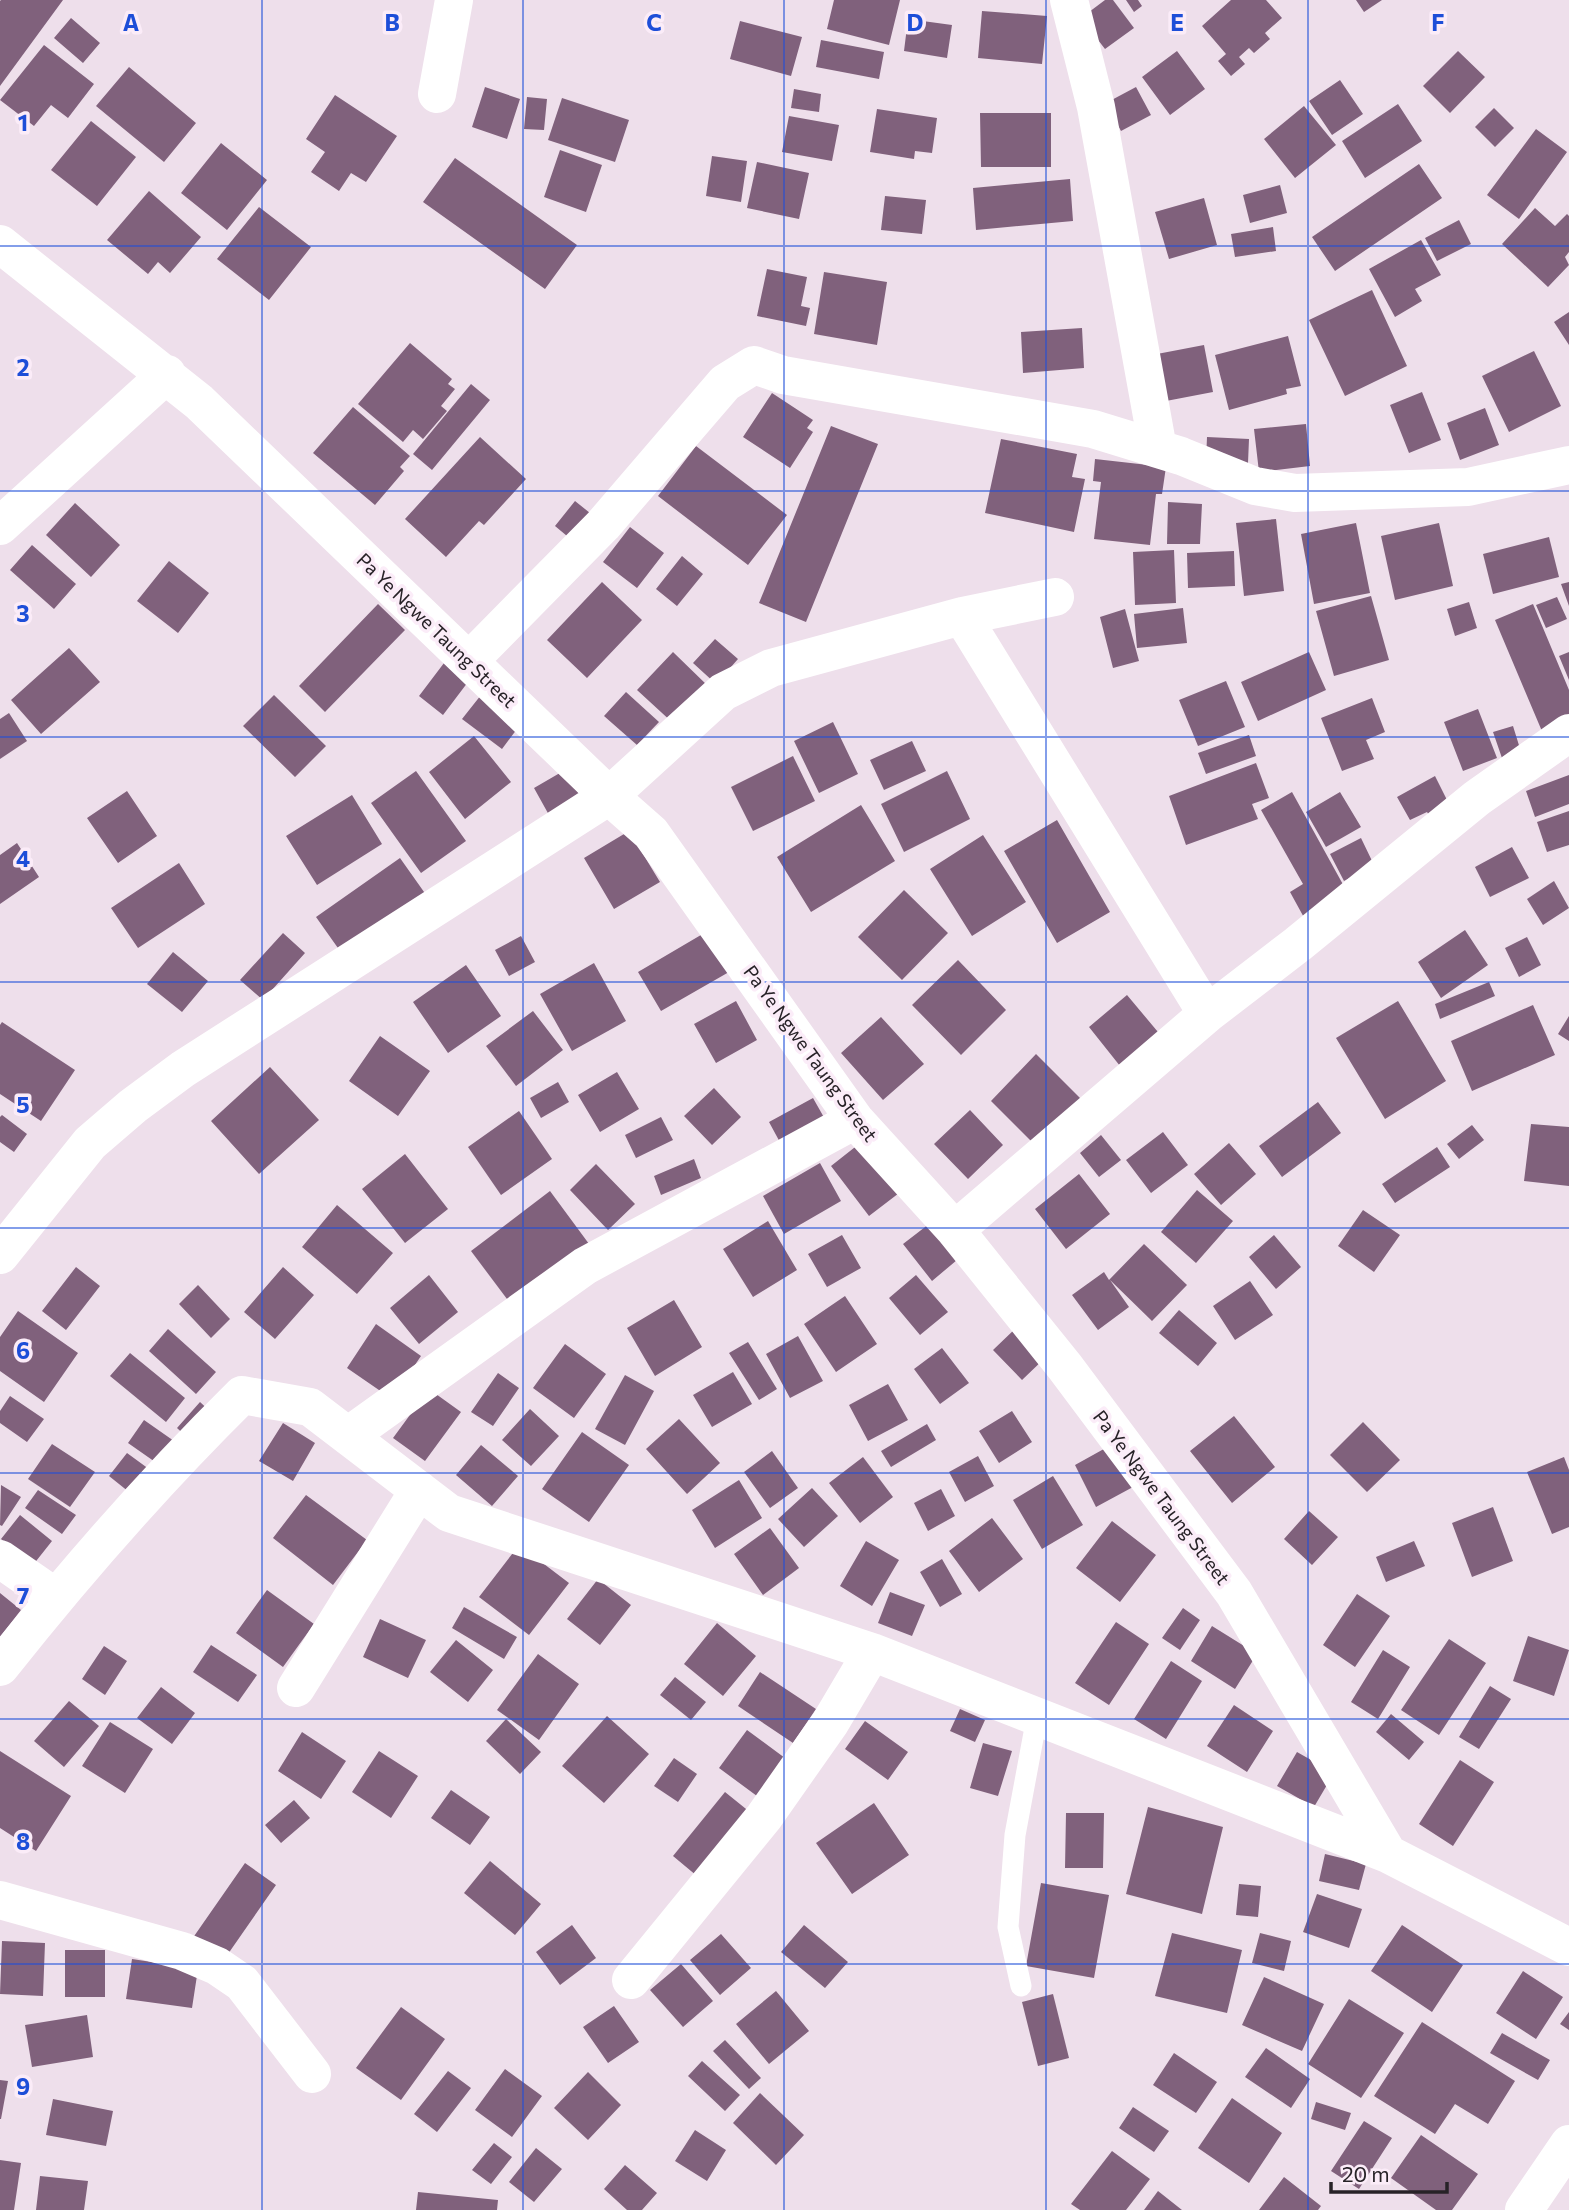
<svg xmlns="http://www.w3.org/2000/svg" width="1569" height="2210" font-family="Commissioner,sans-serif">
	<rect width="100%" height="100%" fill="#eedfeb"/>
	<path fill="#80617c" d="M1,0H63L0,86V1Z
		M834,0H900L889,45L827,29Z
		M1105,0H1113L1134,28L1105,49L1081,18Z
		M1126,0H1138L1142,6L1134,12Z
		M1231,0H1266L1282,18L1265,33L1270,39L1254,53L1249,48L1239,57L1245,64L1231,76L1218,61L1226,54L1202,26Z
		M1356,0H1382L1364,12Z
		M982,11L1047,16L1042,64L978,58Z
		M71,18L100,43L83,63L54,38Z
		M908,19L952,25L947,58L904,51Z
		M740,21L802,37L791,76L730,59Z
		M821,40L884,52L879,79L816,67Z
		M44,45L94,84L68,118L51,105L34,126L0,100Z
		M1177,51L1205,89L1170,115L1142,77Z
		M1458,51L1485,77L1450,113L1423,86Z
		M129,67L196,123L164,162L96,106Z
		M1340,80L1363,114L1332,135L1309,101Z
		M485,87L520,99L507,139L472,127Z
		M1136,87L1151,115L1121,131L1106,103Z
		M794,89L821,94L819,112L791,108Z
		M335,95L397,136L366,182L351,173L339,191L311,172L325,152L306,139Z
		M527,97L547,99L544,130L524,129Z
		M562,98L629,120L615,162L548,140Z
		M1398,104L1422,141L1365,178L1342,141Z
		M1304,106L1336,145L1295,178L1264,139Z
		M1494,108L1514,128L1495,147L1475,127Z
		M877,109L937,118L932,153L915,151L914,159L870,152Z
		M980,113H1051V167H981Z
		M789,116L839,125L832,161L782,152Z
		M91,121L136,157L97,206L51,170Z
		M1536,129L1567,152L1519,219L1487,195Z
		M221,143L267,180L227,230L181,193Z
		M560,150L602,165L586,212L544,197Z
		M712,156L747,161L741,202L706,196Z
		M455,158L577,245L545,289L423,202Z
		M757,162L809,173L799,219L747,208Z
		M1419,164L1442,198L1335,271L1312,237Z
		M1070,179L1073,221L976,230L973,188Z
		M1280,185L1287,213L1250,223L1243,195Z
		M149,191L201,237L170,273L158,262L148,274L107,240Z
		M885,196L926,200L922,234L881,230Z
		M1204,198L1217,245L1169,259L1155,212Z
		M259,207L311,247L269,300L217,259Z
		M1535,208L1555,226L1567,214L1569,216V252L1565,257L1569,265L1548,287L1502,244Z
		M1459,220L1471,244L1437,261L1425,238Z
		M1273,227L1276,251L1235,257L1231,234Z
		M1421,240L1441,275L1415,289L1422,301L1395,317L1369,269Z
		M767,269L807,277L801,306L810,308L806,326L757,316Z
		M824,272L887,282L877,345L814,334Z
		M1372,290L1407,366L1345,396L1309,320Z
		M1569,312V345L1554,322Z
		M1082,328L1084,368L1023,373L1021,332Z
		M1288,336L1301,386L1286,389L1287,394L1229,410L1215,355Z
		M410,343L452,379L448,384L455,389L441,406L447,411L423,439L413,430L403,442L358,404Z
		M1204,345L1213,392L1166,401L1157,354Z
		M1534,351L1561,406L1509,432L1482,376Z
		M471,384L490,400L432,470L413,454Z
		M1422,392L1441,440L1409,453L1390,405Z
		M772,393L813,420L807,428L813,432L790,468L743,437Z
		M353,407L410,456L400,467L404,471L375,505L313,453Z
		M1485,408L1499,445L1460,460L1447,423Z
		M1306,424L1310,466L1259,472L1254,429Z
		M831,426L878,444L806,622L759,603Z
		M480,437L526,479L484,525L479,521L446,557L405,519Z
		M1207,437L1249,439L1248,463L1206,461Z
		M1001,439L1077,454L1072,477L1085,479L1074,532L985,513Z
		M696,446L787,515L748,565L658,496Z
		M1095,459L1166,467L1162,494H1156L1150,545L1094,539L1101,482L1093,481Z
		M575,501L600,521L579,546L555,526Z
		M1168,502L1202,504L1200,544H1167Z
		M75,503L120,545L91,577L46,535Z
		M1276,519L1284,591L1244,596L1236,523Z
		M1356,523L1370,593L1314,604L1301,534Z
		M1439,523L1453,586L1395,600L1381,536Z
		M630,527L664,553L637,588L603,562Z
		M1549,537L1559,577L1493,594L1483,554Z
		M32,545L76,584L54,609L10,570Z
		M1174,550L1176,603L1135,605L1133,552Z
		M1234,551L1235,586L1188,588L1187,553Z
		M682,556L703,574L677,606L656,589Z
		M169,561L209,593L178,633L137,601Z
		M602,582L642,620L587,678L547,640Z
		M1569,582V606L1561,584Z
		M1371,596L1389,660L1334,676L1316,611Z
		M1557,597L1567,619L1546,628L1536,605Z
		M1469,602L1477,628L1455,636L1447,609Z
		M378,604L405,630L325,712L299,686Z
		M1533,604L1569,690V726L1544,736L1495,620Z
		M1183,608L1187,643L1137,648L1134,614Z
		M1125,609L1139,661L1113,668L1100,617Z
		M715,639L738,659L716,684L693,663Z
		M69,648L100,682L41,734L11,700Z
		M673,652L709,687L674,724L637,690Z
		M1309,652L1326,690L1258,721L1241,682Z
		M1569,652V680L1559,656Z
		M444,663L468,682L443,715L419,696Z
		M1226,681L1245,727L1198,746L1179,700Z
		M626,692L659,722L637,745L604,716Z
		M274,695L326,746L295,777L243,726Z
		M481,695L520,725L502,749L462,719Z
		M1372,698L1385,732L1366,740L1374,759L1342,771L1321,718Z
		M1478,709L1497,758L1463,771L1444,722Z
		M9,713L27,741L0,759V719Z
		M833,722L858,774L819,793L794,741Z
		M1513,726L1522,755L1503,761L1493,732Z
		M1249,735L1256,756L1206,774L1198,753Z
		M474,736L511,782L465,819L429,772Z
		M912,741L926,771L884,790L870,760Z
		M793,756L815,801L753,831L731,787Z
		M1256,763L1269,798L1252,804L1258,819L1186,845L1169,796Z
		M565,770L586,806L554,824L534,788Z
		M416,771L466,841L421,873L371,803Z
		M947,771L970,819L904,852L881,804Z
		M1569,775V804L1535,817L1526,791Z
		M1435,776L1453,812L1434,823L1427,812L1410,820L1397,797Z
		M127,791L157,836L118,863L87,818Z
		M1292,792L1351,899L1307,923L1290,892L1303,884L1261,810Z
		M1340,792L1361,827L1326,847L1306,812Z
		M352,795L382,844L317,885L286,836Z
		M861,805L895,861L811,912L777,857Z
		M1569,811V845L1547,852L1537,822Z
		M1057,820L1110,912L1057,943L1004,851Z
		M629,831L660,882L614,909L584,858Z
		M983,835L1026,902L972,936L930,869Z
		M1361,838L1374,865L1344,881L1330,854Z
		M17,843L39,877L0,904V855Z
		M1512,847L1529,878L1490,897L1475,867Z
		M400,858L429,899L345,958L316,917Z
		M179,863L205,904L138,948L111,908Z
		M1554,881L1569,908L1543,925L1527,899Z
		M904,890L948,933L902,980L858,937Z
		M1465,930L1488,965L1441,998L1418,962Z
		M706,932L729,972L661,1011L638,972Z
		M283,933L305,953L263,1000L240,980Z
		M521,936L535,962L509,976L495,950Z
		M1527,937L1541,965L1519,977L1505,948Z
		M173,952L208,981L182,1012L147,984Z
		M958,960L1006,1010L961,1055L912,1005Z
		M594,963L626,1021L572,1051L540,994Z
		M466,965L501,1016L448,1053L413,1002Z
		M1489,982L1495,996L1440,1019L1435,1004Z
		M1127,995L1163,1038L1124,1071L1089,1027Z
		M736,1001L757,1040L716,1063L694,1024Z
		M1398,1001L1446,1081L1385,1119L1336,1038Z
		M1533,1005L1555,1055L1472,1091L1451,1041Z
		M533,1011L563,1050L516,1086L486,1046Z
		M1569,1016V1041L1558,1034Z
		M881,1017L924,1064L883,1100L841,1053Z
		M2,1022L75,1070L41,1121L0,1094V1025Z
		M380,1036L430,1071L398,1116L349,1081Z
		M1036,1054L1081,1099L1035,1145L991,1101Z
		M270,1067L319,1120L259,1174L211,1121Z
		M617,1072L639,1109L600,1132L578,1095Z
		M558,1082L569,1102L541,1118L530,1098Z
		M714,1088L741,1117L712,1145L684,1116Z
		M813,1098L826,1121L782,1146L769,1122Z
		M1318,1102L1341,1133L1282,1177L1259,1146Z
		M970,1110L1003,1145L968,1179L934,1144Z
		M519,1111L552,1159L501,1195L468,1147Z
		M2,1115L27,1134L14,1152L0,1142V1117Z
		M661,1117L673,1140L636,1158L625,1135Z
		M1531,1124L1569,1127V1186L1524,1181Z
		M1472,1125L1484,1140L1459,1159L1447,1144Z
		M1163,1132L1188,1165L1151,1193L1126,1160Z
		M1101,1135L1121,1160L1099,1177L1080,1153Z
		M864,1140L903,1190L869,1216L831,1166Z
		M1229,1143L1256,1174L1221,1205L1194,1174Z
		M1437,1147L1450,1167L1395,1203L1382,1184Z
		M405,1154L448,1209L405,1243L362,1189Z
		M694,1159L701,1178L661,1195L654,1176Z
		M820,1163L841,1201L784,1234L763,1196Z
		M596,1164L635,1204L608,1230L570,1190Z
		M1079,1174L1110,1214L1066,1249L1035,1209Z
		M1197,1190L1233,1221L1196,1263L1161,1232Z
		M550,1191L592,1248L513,1307L471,1251Z
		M337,1205L393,1253L357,1294L302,1247Z
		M1363,1210L1400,1235L1374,1272L1338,1246Z
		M768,1221L797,1270L753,1297L723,1249Z
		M929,1224L957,1260L932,1281L903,1244Z
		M842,1235L861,1268L827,1287L808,1254Z
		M1274,1235L1301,1267L1276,1289L1249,1257Z
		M1144,1244L1187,1285L1152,1321L1110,1280L1129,1307L1098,1330L1072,1295L1104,1272L1109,1280Z
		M76,1267L100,1286L66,1330L42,1311Z
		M283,1267L314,1295L275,1339L244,1312Z
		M429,1275L458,1312L419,1344L390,1308Z
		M916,1275L948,1312L920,1335L889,1298Z
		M1250,1281L1273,1315L1235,1340L1213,1306Z
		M198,1285L230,1319L211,1338L179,1304Z
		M845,1296L877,1344L836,1372L804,1324Z
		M674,1300L702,1347L655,1376L627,1328Z
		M1179,1310L1217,1343L1198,1366L1159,1333Z
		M18,1311L78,1353L44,1402L0,1371V1337Z
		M376,1324L421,1356L392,1399L347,1368Z
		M1017,1327L1046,1357L1022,1380L993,1350Z
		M168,1329L216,1372L196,1394L149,1351Z
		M798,1336L823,1381L790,1398L766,1354Z
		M748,1342L777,1389L759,1400L729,1353Z
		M565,1344L606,1374L574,1418L533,1388Z
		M942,1348L969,1383L940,1404L914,1369Z
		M130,1353L185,1398L166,1422L110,1376Z
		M733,1372L752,1404L712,1427L693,1395Z
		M498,1373L519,1388L493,1426L471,1412Z
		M625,1375L654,1391L625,1445L595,1429Z
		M888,1384L908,1420L868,1441L849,1405Z
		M429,1389L461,1412L425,1461L393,1438Z
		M10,1396L44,1419L27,1442L0,1423V1411Z
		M200,1402L213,1414L190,1440L177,1428Z
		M530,1409L559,1436L531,1466L502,1440Z
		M1012,1411L1032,1442L999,1463L979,1431Z
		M1234,1416L1275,1467L1232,1503L1190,1451Z
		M679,1419L720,1463L687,1494L646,1449Z
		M144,1420L174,1441L158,1464L128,1443Z
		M1363,1422L1400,1460L1367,1492L1330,1455Z
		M283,1423L315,1443L293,1481L259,1461Z
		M927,1424L936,1440L891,1467L881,1451Z
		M582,1432L629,1465L589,1522L542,1489Z
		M52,1444L95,1472L70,1507L28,1479Z
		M481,1445L518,1476L492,1506L456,1475Z
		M1111,1445L1133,1487L1096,1507L1075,1465Z
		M772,1451L798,1488L770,1508L744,1472Z
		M127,1453L153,1472L134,1496L109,1476Z
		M978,1456L994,1486L965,1502L949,1472Z
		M863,1457L893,1497L860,1523L829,1483Z
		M1564,1457L1569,1470V1527L1552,1534L1527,1472Z
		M1053,1476L1083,1525L1042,1549L1013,1500Z
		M739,1480L762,1518L715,1548L692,1510Z
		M1,1485L21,1497L2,1526L0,1525Z
		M812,1488L838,1516L804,1547L778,1519Z
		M941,1489L955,1516L928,1531L914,1503Z
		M38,1490L76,1515L62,1534L25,1508Z
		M306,1495L367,1540L333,1585L273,1538Z
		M1493,1507L1513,1561L1472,1577L1452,1523Z
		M1309,1511L1338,1537L1312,1565L1284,1539Z
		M20,1515L52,1541L33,1565L1,1539Z
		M992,1518L1023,1559L979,1592L949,1551Z
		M1112,1521L1156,1555L1120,1602L1076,1568Z
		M770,1528L799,1568L763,1595L734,1554Z
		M866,1541L899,1560L872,1606L840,1586Z
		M1414,1541L1425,1566L1386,1582L1376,1557Z
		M519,1545L569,1583L529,1635L479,1597Z
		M942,1559L962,1594L940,1607L920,1572Z
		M598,1579L631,1605L600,1645L567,1619Z
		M267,1590L314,1624L283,1667L236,1633Z
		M890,1592L925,1605L912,1636L878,1623Z
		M0,1593L21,1610L0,1637Z
		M1357,1594L1390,1616L1355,1667L1323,1645Z
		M464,1607L517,1637L504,1659L452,1628Z
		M1183,1608L1200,1620L1180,1650L1162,1638Z
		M380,1619L426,1640L408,1678L363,1657Z
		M1116,1622L1149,1644L1109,1705L1075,1683Z
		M717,1623L756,1656L723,1696L684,1664Z
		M1212,1626L1257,1654L1235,1689L1191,1661Z
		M1528,1636L1569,1650L1554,1696L1513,1681Z
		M1449,1639L1486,1663L1439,1735L1401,1710Z
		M456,1640L493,1670L468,1702L430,1672Z
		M211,1645L257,1675L238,1702L193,1672Z
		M104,1646L127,1661L105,1695L82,1679Z
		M1383,1650L1410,1667L1378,1719L1351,1702Z
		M538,1654L579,1684L539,1740L497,1710Z
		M1171,1661L1202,1681L1166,1739L1134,1719Z
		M760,1672L816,1709L793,1743L738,1706Z
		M675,1677L706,1702L691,1720L660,1695Z
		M1490,1686L1511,1699L1479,1749L1459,1737Z
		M161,1687L195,1713L172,1744L137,1718Z
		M69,1701L99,1726L64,1767L34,1741Z
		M1234,1705L1273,1731L1247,1772L1207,1746Z
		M960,1709L985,1720L975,1742L950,1731Z
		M1391,1714L1424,1742L1409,1760L1376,1732Z
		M607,1716L649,1754L604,1803L562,1766Z
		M506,1719L541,1752L520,1774L486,1741Z
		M865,1721L908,1752L888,1780L845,1749Z
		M110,1722L153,1749L125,1793L82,1766Z
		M747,1730L789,1761L761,1799L719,1768Z
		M302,1732L346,1761L321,1799L278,1771Z
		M983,1743L1012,1751L998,1796L970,1788Z
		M0,1751L71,1796L36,1851L0,1828Z
		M379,1751L418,1776L391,1818L352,1792Z
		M1297,1752L1334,1773L1314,1807L1277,1786Z
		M674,1758L697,1774L678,1802L654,1786Z
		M1460,1760L1494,1782L1453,1846L1419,1824Z
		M451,1790L490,1817L470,1845L431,1818Z
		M725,1792L756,1817L703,1881L673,1856Z
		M294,1800L310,1818L281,1843L265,1825Z
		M874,1803L909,1855L852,1894L816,1843Z
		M1148,1807L1223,1827L1202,1914L1126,1894Z
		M1066,1813H1104L1103,1868H1065Z
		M1325,1854L1366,1864L1359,1890L1319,1881Z
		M490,1861L541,1904L515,1935L464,1893Z
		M245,1863L276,1885L221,1964L190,1942Z
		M1041,1883L1109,1895L1094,1978L1026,1966Z
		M1239,1884L1261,1886L1258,1917L1236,1915Z
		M1317,1894L1362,1909L1349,1948L1303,1932Z
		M572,1925L596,1958L560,1985L536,1952Z
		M804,1925L848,1962L825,1988L781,1952Z
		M1402,1925L1463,1965L1432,2012L1371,1971Z
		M1172,1933L1242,1950L1227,2013L1155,1996Z
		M1260,1933L1291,1941L1284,1971L1252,1963Z
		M721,1934L751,1968L720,1995L690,1960Z
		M2,1941L45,1943L43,1996L0,1994Z
		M65,1950H105V1997H65Z
		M132,1959L198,1969L192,2008L126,1999Z
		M681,1964L713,2001L683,2027L650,1990Z
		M1523,1971L1563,1997L1536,2039L1496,2013Z
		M1264,1977L1324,2004L1302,2051L1242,2025Z
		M776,1991L809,2031L769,2064L736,2024Z
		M1053,1994L1069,2058L1038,2066L1022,2002Z
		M1349,1999L1404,2033L1361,2098L1308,2064Z
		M614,2006L639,2042L608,2063L583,2027Z
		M401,2007L445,2039L401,2100L356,2068Z
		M1569,2012V2030L1560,2024Z
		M87,2015L93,2057L32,2067L25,2025Z
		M1422,2022L1515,2081L1488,2124L1455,2104L1435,2134L1374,2096Z
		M1502,2033L1550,2060L1538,2080L1490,2053Z
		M725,2040L761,2078L749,2089L713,2051Z
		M1266,2048L1310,2079L1291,2108L1245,2077Z
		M1174,2053L1217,2082L1196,2113L1153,2085Z
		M702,2061L740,2095L725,2111L688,2076Z
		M505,2069L542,2096L512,2137L475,2110Z
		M448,2071L471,2088L437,2132L414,2114Z
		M588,2072L621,2105L588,2140L554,2108Z
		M0,2080L8,2081L1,2119H0Z
		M760,2093L804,2135L776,2165L733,2123Z
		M1232,2098L1282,2133L1249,2183L1198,2148Z
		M53,2099L113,2111L106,2146L46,2135Z
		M1316,2102L1351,2113L1345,2130L1311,2119Z
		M1133,2107L1169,2131L1154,2152L1119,2128Z
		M1364,2121L1392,2138L1359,2189L1331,2171Z
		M695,2130L726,2150L707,2181L675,2161Z
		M1421,2135L1478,2174L1452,2210H1436L1391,2178Z
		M494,2143L512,2157L491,2184L472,2170Z
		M536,2148L562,2169L534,2202L509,2182Z
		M1112,2151L1150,2179L1126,2210H1080L1071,2204Z
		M0,2160L21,2163L14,2210H0Z
		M625,2165L657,2193L642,2210H627L604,2189Z
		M40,2176L88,2181L84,2210H36Z
		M1284,2177L1321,2206L1318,2210H1259Z
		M1158,2191L1182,2210H1144Z
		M418,2192L498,2200L497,2210H416Z"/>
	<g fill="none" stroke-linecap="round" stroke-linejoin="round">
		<path stroke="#fff" stroke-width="21" d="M1021,1986L1008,1927L1015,1835L1037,1717"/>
		<path stroke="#fff" stroke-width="38" d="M1069,0L1096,107L1158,449
			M437,94L454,0
			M0,244L199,402L609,796L651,833L855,1120L955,1230L1065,1367L1234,1593L1388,1854L1569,1947
			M0,526L167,374
			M962,616L1207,1014
			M469,661L603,525L725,383L754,365L783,375L1093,429L1181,456L1255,486L1295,493L1468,487L1569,465
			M955,1230L1207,1014L1298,944L1477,798L1569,733
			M0,1255L90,1143L133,1106L183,1069L609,796L723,692L771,668L962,616L1055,597
			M348,1436L585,1266L855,1120
			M0,1559L55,1597
			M0,1667C76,1571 156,1480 242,1395L310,1407L449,1513L872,1652L1388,1854
			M296,1688L419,1490
			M0,1900L182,1951L217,1966L242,1983L312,2074
			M631,1980L764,1817L830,1723L872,1652"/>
		<path stroke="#fff" stroke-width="38" d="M1524,2210L1569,2144"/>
	</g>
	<path fill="none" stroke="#1d4ed8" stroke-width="2" stroke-opacity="0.55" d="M262,0V2210M523,0V2210M784,0V2210M1046,0V2210M1308,0V2210M0,246H1569M0,491H1569M0,737H1569M0,982H1569M0,1228H1569M0,1473H1569M0,1719H1569M0,1964H1569"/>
	<g text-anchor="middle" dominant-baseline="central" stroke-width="7" stroke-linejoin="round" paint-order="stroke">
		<g font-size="19" fill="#272227" stroke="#fbecf8">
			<text transform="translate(437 630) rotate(44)">Pa Ye Ngwe Taung Street</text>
			<text transform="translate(811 1053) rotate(54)">Pa Ye Ngwe Taung Street</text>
			<text transform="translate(1162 1497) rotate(53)">Pa Ye Ngwe Taung Street</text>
		</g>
	</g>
	<g font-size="23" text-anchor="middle" font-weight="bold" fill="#1d4ed8" stroke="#fbecf8" stroke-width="7" stroke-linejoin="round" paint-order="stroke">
		<text x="131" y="31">A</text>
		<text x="392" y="31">B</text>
		<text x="654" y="31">C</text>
		<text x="915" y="31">D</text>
		<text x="1177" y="31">E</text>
		<text x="1438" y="31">F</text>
		<text x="23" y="131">1</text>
		<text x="23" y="376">2</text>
		<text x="23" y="622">3</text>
		<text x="23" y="867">4</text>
		<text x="23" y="1113">5</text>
		<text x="23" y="1359">6</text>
		<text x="23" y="1604">7</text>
		<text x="23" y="1850">8</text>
		<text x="23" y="2095">9</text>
	</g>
	<path d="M1331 2182v10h116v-10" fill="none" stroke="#272227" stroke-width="3.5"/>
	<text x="1342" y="2182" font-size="21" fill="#272227" stroke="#fbecf8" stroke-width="5" paint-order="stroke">20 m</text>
</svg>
